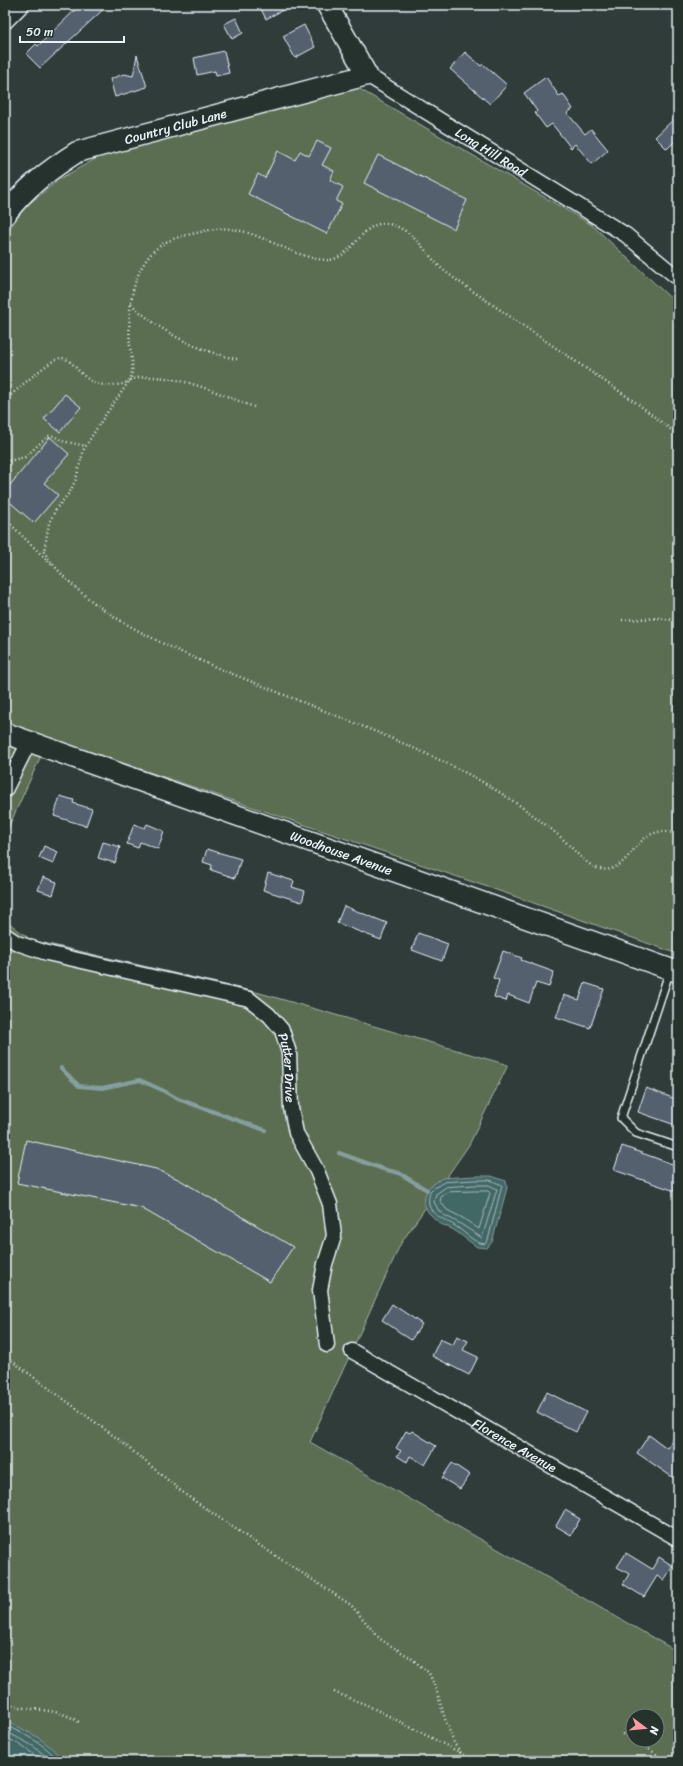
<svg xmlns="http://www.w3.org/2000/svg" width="683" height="1766" font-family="Sriracha,sans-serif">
	<rect width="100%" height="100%" fill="#2f3c3a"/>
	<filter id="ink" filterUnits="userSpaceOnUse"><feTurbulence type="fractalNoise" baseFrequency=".025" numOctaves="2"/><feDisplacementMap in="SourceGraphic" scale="8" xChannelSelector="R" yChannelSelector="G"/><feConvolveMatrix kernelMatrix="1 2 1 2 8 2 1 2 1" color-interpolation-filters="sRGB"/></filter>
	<g filter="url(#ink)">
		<path fill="#5b6e51" stroke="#a2b0a4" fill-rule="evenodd" d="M356,87L592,225L678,305V954L511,895L49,738L5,835V235L25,207L61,178L108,152Z
			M5,920L31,940L260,993L508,1065L469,1145L401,1243L310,1442L678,1652V1755L676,1761H5ZM633,1716H657V1740H633Z"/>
		<path fill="#436866" stroke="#859fa0" d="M474,1176H491L506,1181L507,1188L492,1242L487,1248L477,1247L454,1230L439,1223L428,1212L424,1204L425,1196L428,1188L442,1178Z
			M5,1721C25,1730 51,1741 62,1761H5Z"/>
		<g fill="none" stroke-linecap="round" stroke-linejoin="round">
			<path stroke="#a6babe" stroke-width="1" d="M474,1180H490L502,1185L488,1240L485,1244C474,1243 467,1234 458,1228C444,1217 421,1215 431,1190L444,1182Z
				M474,1185H489L497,1189L482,1238L459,1223L444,1215L439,1211L434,1202L436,1194L446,1187Z
				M475,1191H488L490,1193L479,1229L461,1217L447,1210L440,1201L441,1197L448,1192Z
				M5,1725C23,1734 47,1744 58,1761
				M5,1731L33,1746L52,1761
				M5,1737L17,1743L44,1761"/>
			<path stroke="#859fa0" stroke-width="4" d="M61,1068L79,1086L102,1088L140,1080L162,1090L178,1099L265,1130
				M339,1153L383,1169L399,1173L427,1190"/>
		</g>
		<path fill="#55606e" stroke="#e8f1f8" d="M80,5H108L40,68L26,54L36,44L38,46Z
			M259,5H292L266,19Z
			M236,18L243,33L232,39L224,24Z
			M304,25L315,47L295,58L283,36Z
			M224,51L229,73L216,76L215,71L197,75L194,58Z
			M465,52L481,66L483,64L507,85L490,104L450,69Z
			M137,55L147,87L115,97L110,79L124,74L133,76Z
			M546,77L559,96L563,94L573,109L567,113L585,134L591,129L608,150L592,164L575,144L571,148L552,124L546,128L535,113L537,111L524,93Z
			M678,115V138L667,149L655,137Z
			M317,141L331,148L322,165L334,171L330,180L343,187L336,201L342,204L327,234L248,194L258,174L265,178L278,151L295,160L300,151L309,156Z
			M378,155L467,200L454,229L364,183Z
			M65,394L81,407L60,432L44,419Z
			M50,437L69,454L44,483L58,495L34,523L5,498V491Z
			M60,796L74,800L73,803L92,809L86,826L54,816Z
			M134,824L145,828L147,824L164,831L158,849L140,842L138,848L127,844Z
			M103,842L120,847L115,863L98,858Z
			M44,846L58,852L53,864L39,858Z
			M207,849L241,859L235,878L211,870L212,865L203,862Z
			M268,873L294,881L292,887L305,891L302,902L263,890Z
			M43,877L57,882L53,895L38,890Z
			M344,906L387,923L381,940L337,923Z
			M418,933L448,944L442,961L412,950Z
			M503,951L522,958L521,960L554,972L549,987L536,983L529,1003L508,995L506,1001L494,997L499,980L493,978Z
			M585,983L604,989L590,1028L556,1017L564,995L579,1000Z
			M646,1088L678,1100V1126L638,1112Z
			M26,1140L156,1169L180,1180L293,1247L270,1282L141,1208L17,1183Z
			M622,1146L678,1166V1192L614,1170Z
			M392,1304L422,1324L411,1340L382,1320Z
			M457,1336L468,1341L463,1350L478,1357L469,1375L432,1356L440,1339L453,1345Z
			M547,1392L586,1412L576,1432L537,1412Z
			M406,1431L410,1433L412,1431L436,1446L425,1465L410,1456L407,1462L397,1456L401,1451L396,1448Z
			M678,1432V1481L637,1453L649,1435L667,1448Z
			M452,1463L470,1475L460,1489L442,1478Z
			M565,1510L580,1519L571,1535L556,1526Z
			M626,1553L652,1569L659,1557L673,1566L664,1580L657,1576L644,1597L623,1584L629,1574L617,1567Z"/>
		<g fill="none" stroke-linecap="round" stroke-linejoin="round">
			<defs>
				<path id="lane" d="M670,970L621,1118L636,1133L678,1147"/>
				<g id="street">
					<path d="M5,22L22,5"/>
					<path id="s1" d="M367,75L626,235L678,278"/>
					<path d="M5,790L29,742"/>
					<path id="s2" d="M5,935L17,943L47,953L249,999L269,1015L282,1030L289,1053L291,1108L296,1133L317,1171L330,1204L334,1236L325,1264L320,1290L327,1345"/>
					<path id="s3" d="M352,1351L678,1539"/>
				</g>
				<g id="secondary">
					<path id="s4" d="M5,215C25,188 49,170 77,152L367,75L327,5"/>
					<path id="s5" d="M5,733L678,972"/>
				</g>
			</defs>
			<use href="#lane" stroke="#e8f1f8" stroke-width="10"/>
			<use href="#street" stroke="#e8f1f8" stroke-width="17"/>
			<use href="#secondary" stroke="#e8f1f8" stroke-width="23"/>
			<path stroke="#e8f1f8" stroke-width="2.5" stroke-dasharray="1 3" stroke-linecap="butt" d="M131,304C161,332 197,351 237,359
				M5,400C15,392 51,358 61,358C76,358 81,388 113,385C119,385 125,384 130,380C134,369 132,359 130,347C128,316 129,281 150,255C161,242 176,237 192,234C205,231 218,227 231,229C263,233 294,258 326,260C353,261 362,218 389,224C411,229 423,248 437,264C442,270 449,274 455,279L638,404L678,435
				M254,407C220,394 166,368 130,380L102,420L84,449L76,479L70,492L56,509L49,523L44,552C90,621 196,659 270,689C336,716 404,741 468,774C500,791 529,811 557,834C569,843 585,866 600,869C633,876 635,817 678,835
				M5,462L25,457L48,436H54L62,441L86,446
				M5,519L52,565
				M622,620L659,618L678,621
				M5,1356L118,1439L186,1495L256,1543L351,1605L380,1639L411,1658L429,1673L436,1689L445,1719L454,1743L461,1753L471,1761
				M334,1692L367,1705L461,1753
				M5,1702C32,1714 53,1705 79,1722
				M622,1734L633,1738
				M636,1740L656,1754L660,1761"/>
			<use href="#lane" stroke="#26332d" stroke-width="7"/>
			<use href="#street" stroke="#26332d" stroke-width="14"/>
			<use href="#secondary" stroke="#26332d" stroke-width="20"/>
		</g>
	</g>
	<g text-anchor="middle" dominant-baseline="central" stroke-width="3" stroke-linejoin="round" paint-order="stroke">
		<g font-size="13" fill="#e8f1f8" stroke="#26332d">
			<text stroke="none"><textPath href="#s4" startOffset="198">Country Club Lane</textPath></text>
			<text stroke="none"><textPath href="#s1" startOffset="146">Long Hill Road</textPath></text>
			<text stroke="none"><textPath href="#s5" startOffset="357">Woodhouse Avenue</textPath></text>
			<text stroke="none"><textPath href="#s2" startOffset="337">Putter Drive</textPath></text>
			<text stroke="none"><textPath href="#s3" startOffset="188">Florence Avenue</textPath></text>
		</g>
	</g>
	<rect width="683" height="1766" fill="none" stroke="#26332d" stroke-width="20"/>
	<rect x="10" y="10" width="663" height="1746" fill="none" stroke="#e8f1f8" stroke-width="1.5" filter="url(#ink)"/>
	<g transform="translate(645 1728) rotate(106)"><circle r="19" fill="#26332d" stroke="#747f7e"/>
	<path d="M0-3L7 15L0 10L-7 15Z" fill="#ff9aa2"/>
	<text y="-6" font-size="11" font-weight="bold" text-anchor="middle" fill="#e8f1f8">N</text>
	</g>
	<path d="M20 36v6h104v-6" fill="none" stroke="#e8f1f8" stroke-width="2"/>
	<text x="26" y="36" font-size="12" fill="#e8f1f8" stroke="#26332d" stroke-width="3" paint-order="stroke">50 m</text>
</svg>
